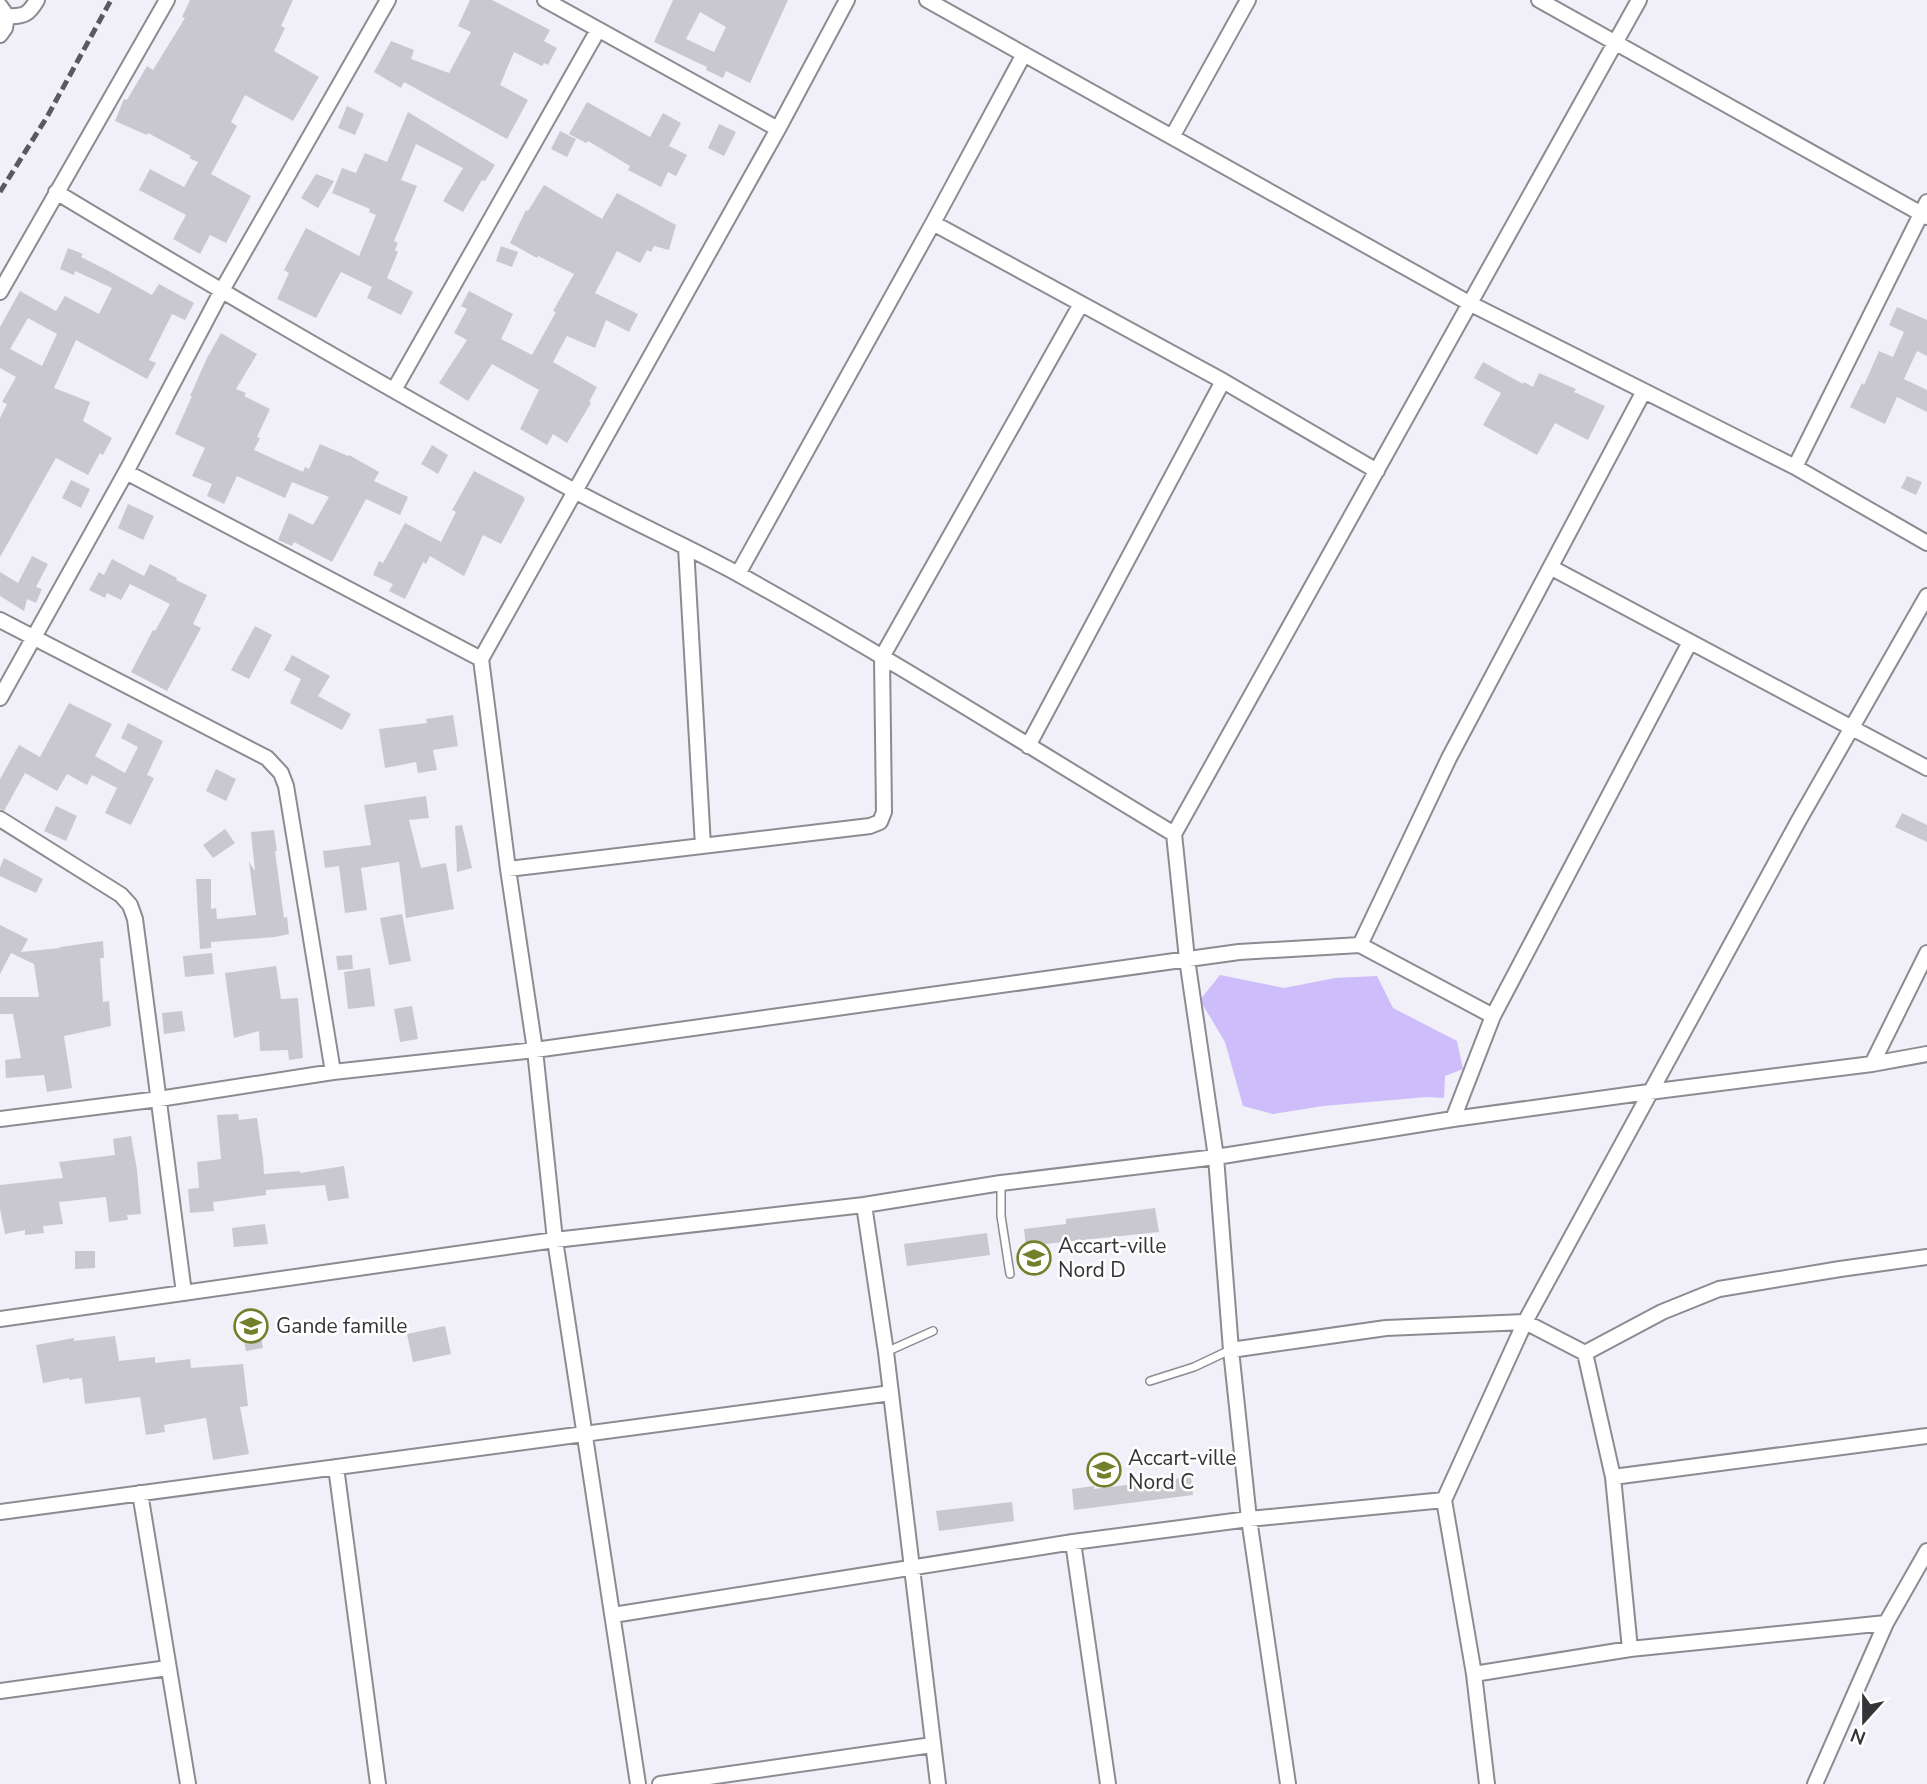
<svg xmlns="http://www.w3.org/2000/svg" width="1927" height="1784" font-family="'Nunito Sans',sans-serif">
	<rect width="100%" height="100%" fill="#f1eff7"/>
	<path fill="#cdbdfb" d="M1220,975L1284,988L1335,978L1377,976L1393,1008L1457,1041L1463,1069L1445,1076L1444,1098L1427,1097L1323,1106L1273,1114L1243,1106L1225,1042L1200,1000Z"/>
	<path fill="#cac8cf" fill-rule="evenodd" d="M190,0H293L281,26L285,28L274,51L319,77L293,121L245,95L231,122L237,126L211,174L251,196L226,243L210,235L200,254L173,239L186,215L139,190L150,169L184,187L198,162L189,158L191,156L148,133L147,135L115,121L124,99L127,100L147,66L153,70L185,18L182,17Z
		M470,0H492L550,30L544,41L557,48L548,65L544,63L542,66L514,52L500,85L528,100L507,139L404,82L401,88L374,72L391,41L414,50L411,59L449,73L471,32L458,26Z
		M673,0H788L750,83L726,71L723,78L706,70L707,67L654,42ZM700,12L726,27L714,52L686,39Z
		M587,102L650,137L663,113L681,123L669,146L687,155L676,176L668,172L661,187L628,170L630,166L588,141L586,143L569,134Z
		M347,106L364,114L355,135L338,128Z
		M408,112L495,165L485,181L482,180L463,212L443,201L463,168L416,144L401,180L417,186L394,241L398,243L395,250L398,252L387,278L413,292L401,315L367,298L372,287L341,272L316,318L277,299L289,273L284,270L306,228L359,256L376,215L369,212L370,209L332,193L342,168L356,173L365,153L387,162Z
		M719,124L736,132L724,156L708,148Z
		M560,131L576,139L567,157L551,149Z
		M316,174L334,181L318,208L301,198Z
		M544,185L602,219L617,193L676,225L669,250L654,246L651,252L647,250L640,263L617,251L595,293L638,314L629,332L606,320L595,348L567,336L553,362L597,387L589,402L591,403L567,443L553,434L547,445L520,429L539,390L492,364L468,401L439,383L467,340L454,333L467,309L461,306L469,291L513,314L501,339L532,355L556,312L553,311L574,274L538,256L537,258L510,243L526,210L528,211Z
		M501,246L518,252L512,267L496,261Z
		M68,248L83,254L81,257L105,269L152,295L159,284L194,303L185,320L172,314L149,360L156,363L147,379L76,340L54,388L90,402L83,421L112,438L103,455L100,453L88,475L56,458L0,557V418L7,404L2,402L16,377L0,368V327L20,291L56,311L65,296L99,314L112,288L75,271L74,275L60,269ZM28,318L57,334L42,366L10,349Z
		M1897,307L1927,320V356L1917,351L1904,379L1927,390V412L1897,397L1885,424L1850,407L1862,383L1864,385L1879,351L1893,357L1904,332L1889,325Z
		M221,333L257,354L236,389L246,393L244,396L270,409L257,437L260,438L254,450L303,472L305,467L309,469L320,444L348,456L349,455L379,472L374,481L408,497L400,515L366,499L332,562L294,542L292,546L278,540L289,513L313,525L329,497L292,482L285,498L237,476L224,504L207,496L212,484L192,476L205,448L175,434L192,396H190L207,358Z
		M1483,362L1523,384L1524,382L1533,387L1539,373L1576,389L1574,392L1605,406L1588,440L1555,423L1537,455L1483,425L1501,393L1474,378Z
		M432,445L448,455L438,474L421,464Z
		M474,471L524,497L523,498L525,499L501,544L483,535L464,576L430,556L426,564L423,562L405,599L389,591L393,584L373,575L379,561L383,563L405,523L441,542L456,512L452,510Z
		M1907,476L1922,482L1916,495L1901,488Z
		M71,480L90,489L81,508L62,498Z
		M128,504L154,516L143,540L118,528Z
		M32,556L48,564L36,587L42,589L36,603L27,599L24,611L0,596V572L18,583Z
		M112,559L144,576L150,564L177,578L176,580L207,595L193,624L201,628L167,691L131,672L153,630L155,631L170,604L130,584L121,600L107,593L105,598L89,590L99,572L104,575Z
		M255,626L272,635L249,679L231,670Z
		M292,655L330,676L318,696L351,714L342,730L290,703L301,679L284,670Z
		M69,703L112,724L95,756L125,773L138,747L121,738L128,723L163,741L147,775L154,778L131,825L105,813L117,788L92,775L87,785L67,774L57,791L25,773L4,811L0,809V779L19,745L40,757Z
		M453,715L458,746L433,750L437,770L418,773L416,762L385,768L379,729L427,723L426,719Z
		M216,769L236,779L226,801L206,791Z
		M426,796L429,818L409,820L421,868L446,863L454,909L406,918L399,862L361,868L367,910L345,913L339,866L325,868L323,851L371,845L364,805Z
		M56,806L77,816L66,841L44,831Z
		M1902,813L1927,825V842L1895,827Z
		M462,825L472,868L457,872L455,826Z
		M225,829L235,843L213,858L203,845Z
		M274,830L277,851H275L284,918L287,917L289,934L275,937L211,942V948L200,949L196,879H211V909L216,908L217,919L256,915L249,862L255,871L251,832Z
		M4,858L43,879L36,893L0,876V868Z
		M402,914L411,961L389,965L380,918Z
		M0,925L28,939L21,952L60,948V947L103,941L104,958H100L103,1002L109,1001L111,1026L64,1036L72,1088L47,1092L44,1075L6,1078L5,1060L21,1058L13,1014H0V997H39L34,964L11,953L0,974Z
		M212,953L214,974L185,977L183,956Z
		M352,955L353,969L338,970L336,956Z
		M276,966L281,999L298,998L303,1058L289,1060L288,1050L260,1051L259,1031L234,1038L225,973Z
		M370,968L375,1006L348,1009L344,972Z
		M412,1006L418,1039L400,1042L394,1009Z
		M182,1011L185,1031L164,1034L162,1013Z
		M238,1114L239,1120L257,1118L263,1159L264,1174L300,1171V1173L344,1166L349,1198L328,1201L325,1185L266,1190V1195L213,1202L214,1211L190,1213L188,1189L199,1188L197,1162L221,1159L217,1115Z
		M131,1136L137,1170L141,1214L127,1215L128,1220L109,1222L106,1197L59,1202L63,1224L43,1226L44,1233L25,1235V1230L5,1234L0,1209V1185L63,1178L59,1162L115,1155L113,1139Z
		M1155,1208L1159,1232L1026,1246L1024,1229L1066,1224V1219Z
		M265,1224L268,1244L234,1247L232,1228Z
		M987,1233L990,1255L907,1266L904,1244Z
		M75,1251H95V1268L75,1269Z
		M258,1317L263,1348L246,1351L240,1320Z
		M445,1326L451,1354L413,1362L407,1334Z
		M115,1336L119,1361L155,1357V1363L190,1359L191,1368L243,1364L248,1406L240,1407L249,1454L213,1460L206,1418L164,1425L165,1432L146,1435L140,1397L85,1404L82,1378L69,1380V1378L43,1383L36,1345L74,1338V1341Z
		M1191,1477L1193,1495L1074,1510L1072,1489L1094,1486V1489Z
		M1012,1502L1014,1521L939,1531L936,1511Z"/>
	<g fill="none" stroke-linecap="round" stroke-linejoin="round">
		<defs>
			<path id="service" d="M1001,1183V1216L1010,1274
				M886,1352L933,1331
				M1150,1381L1194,1367L1230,1350"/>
			<path id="minor" d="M545,0L778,129
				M927,0L1469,303L1795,467L1927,543
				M1539,0L1927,217
				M0,6L7,16L5,28L0,35
				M7,16C24,17 29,14 37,0
				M1172,137L1248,0
				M56,192C227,295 398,395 573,490C628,520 685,545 740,575C888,657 1030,747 1174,834
				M933,223L1223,381L1377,471
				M0,292L167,0
				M394,390L598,30
				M1795,467L1927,202
				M126,472L481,659
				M686,547L703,846
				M1552,568L1927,768
				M738,574L933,223L1024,54
				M0,620L267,758L281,773L286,786L333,1072
				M0,698L126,472L221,292L388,0
				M1028,746L1223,381
				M0,819L121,895L130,905L135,919L184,1293
				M508,869L870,826L880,822L884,812L882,657L1081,304
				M1360,945L1449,758L1644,391
				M1872,1064L1927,953
				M0,1119L159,1099L333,1072L535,1050L1239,952L1360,945L1493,1016
				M1453,1119L1493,1016L1690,642
				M864,1205L886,1352L938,1784
				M0,1319L555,1240L864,1205L1001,1183L1216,1157L1453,1119L1649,1092L1872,1064L1927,1054
				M1231,1350L1386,1328L1525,1322L1585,1353L1662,1312L1719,1289L1840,1269L1927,1257
				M1585,1353L1613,1477L1630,1649
				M336,1467L378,1784
				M1613,1477L1927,1436
				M140,1493L188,1784
				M0,1512L891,1393
				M1073,1542L1108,1784
				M613,1615L1073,1542L1249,1519L1444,1500
				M1474,1674L1630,1649L1886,1623
				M0,1691L168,1668
				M638,1784L555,1240L535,1050L508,869L481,659L778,129L847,0
				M660,1784L932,1745
				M1288,1784L1249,1519L1231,1350L1216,1157L1187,959L1174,834L1639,0
				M1487,1784L1474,1674L1444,1500L1525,1322L1799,820L1927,596
				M1815,1784L1886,1623L1927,1551"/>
		</defs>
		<use href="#service" stroke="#8d8b92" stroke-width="10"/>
		<use href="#minor" stroke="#8d8b92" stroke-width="18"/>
		<use href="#service" stroke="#fff" stroke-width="7"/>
		<use href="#minor" stroke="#fff" stroke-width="14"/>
		<path stroke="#5a595d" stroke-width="5" stroke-dasharray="10 5" stroke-linecap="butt" d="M0,192L47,117L111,0"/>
	</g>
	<defs>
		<symbol id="school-ring" viewBox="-11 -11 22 22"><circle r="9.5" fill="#fff" stroke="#737f2b" stroke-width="1.5"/><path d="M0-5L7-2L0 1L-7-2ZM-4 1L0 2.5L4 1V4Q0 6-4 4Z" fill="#737f2b"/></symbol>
	</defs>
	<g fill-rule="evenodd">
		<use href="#school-ring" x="1015" y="1239" width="38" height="38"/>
		<use href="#school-ring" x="232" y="1307" width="38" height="38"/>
		<use href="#school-ring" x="1085" y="1451" width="38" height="38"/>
	</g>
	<g text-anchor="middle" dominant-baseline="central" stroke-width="5" stroke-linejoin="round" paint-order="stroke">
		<g font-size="21" fill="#353437" stroke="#fff" text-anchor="start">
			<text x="1058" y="1246">Accart-ville<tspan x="1058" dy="24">Nord D</tspan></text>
			<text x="276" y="1326">Gande famille</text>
			<text x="1128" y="1458">Accart-ville<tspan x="1128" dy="24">Nord C</tspan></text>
		</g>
	</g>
	<g transform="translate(1864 1721) rotate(201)" stroke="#ffffff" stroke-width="5" paint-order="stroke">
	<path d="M0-5L12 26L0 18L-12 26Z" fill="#353437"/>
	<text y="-10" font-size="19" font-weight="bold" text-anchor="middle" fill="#353437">N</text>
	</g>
</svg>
